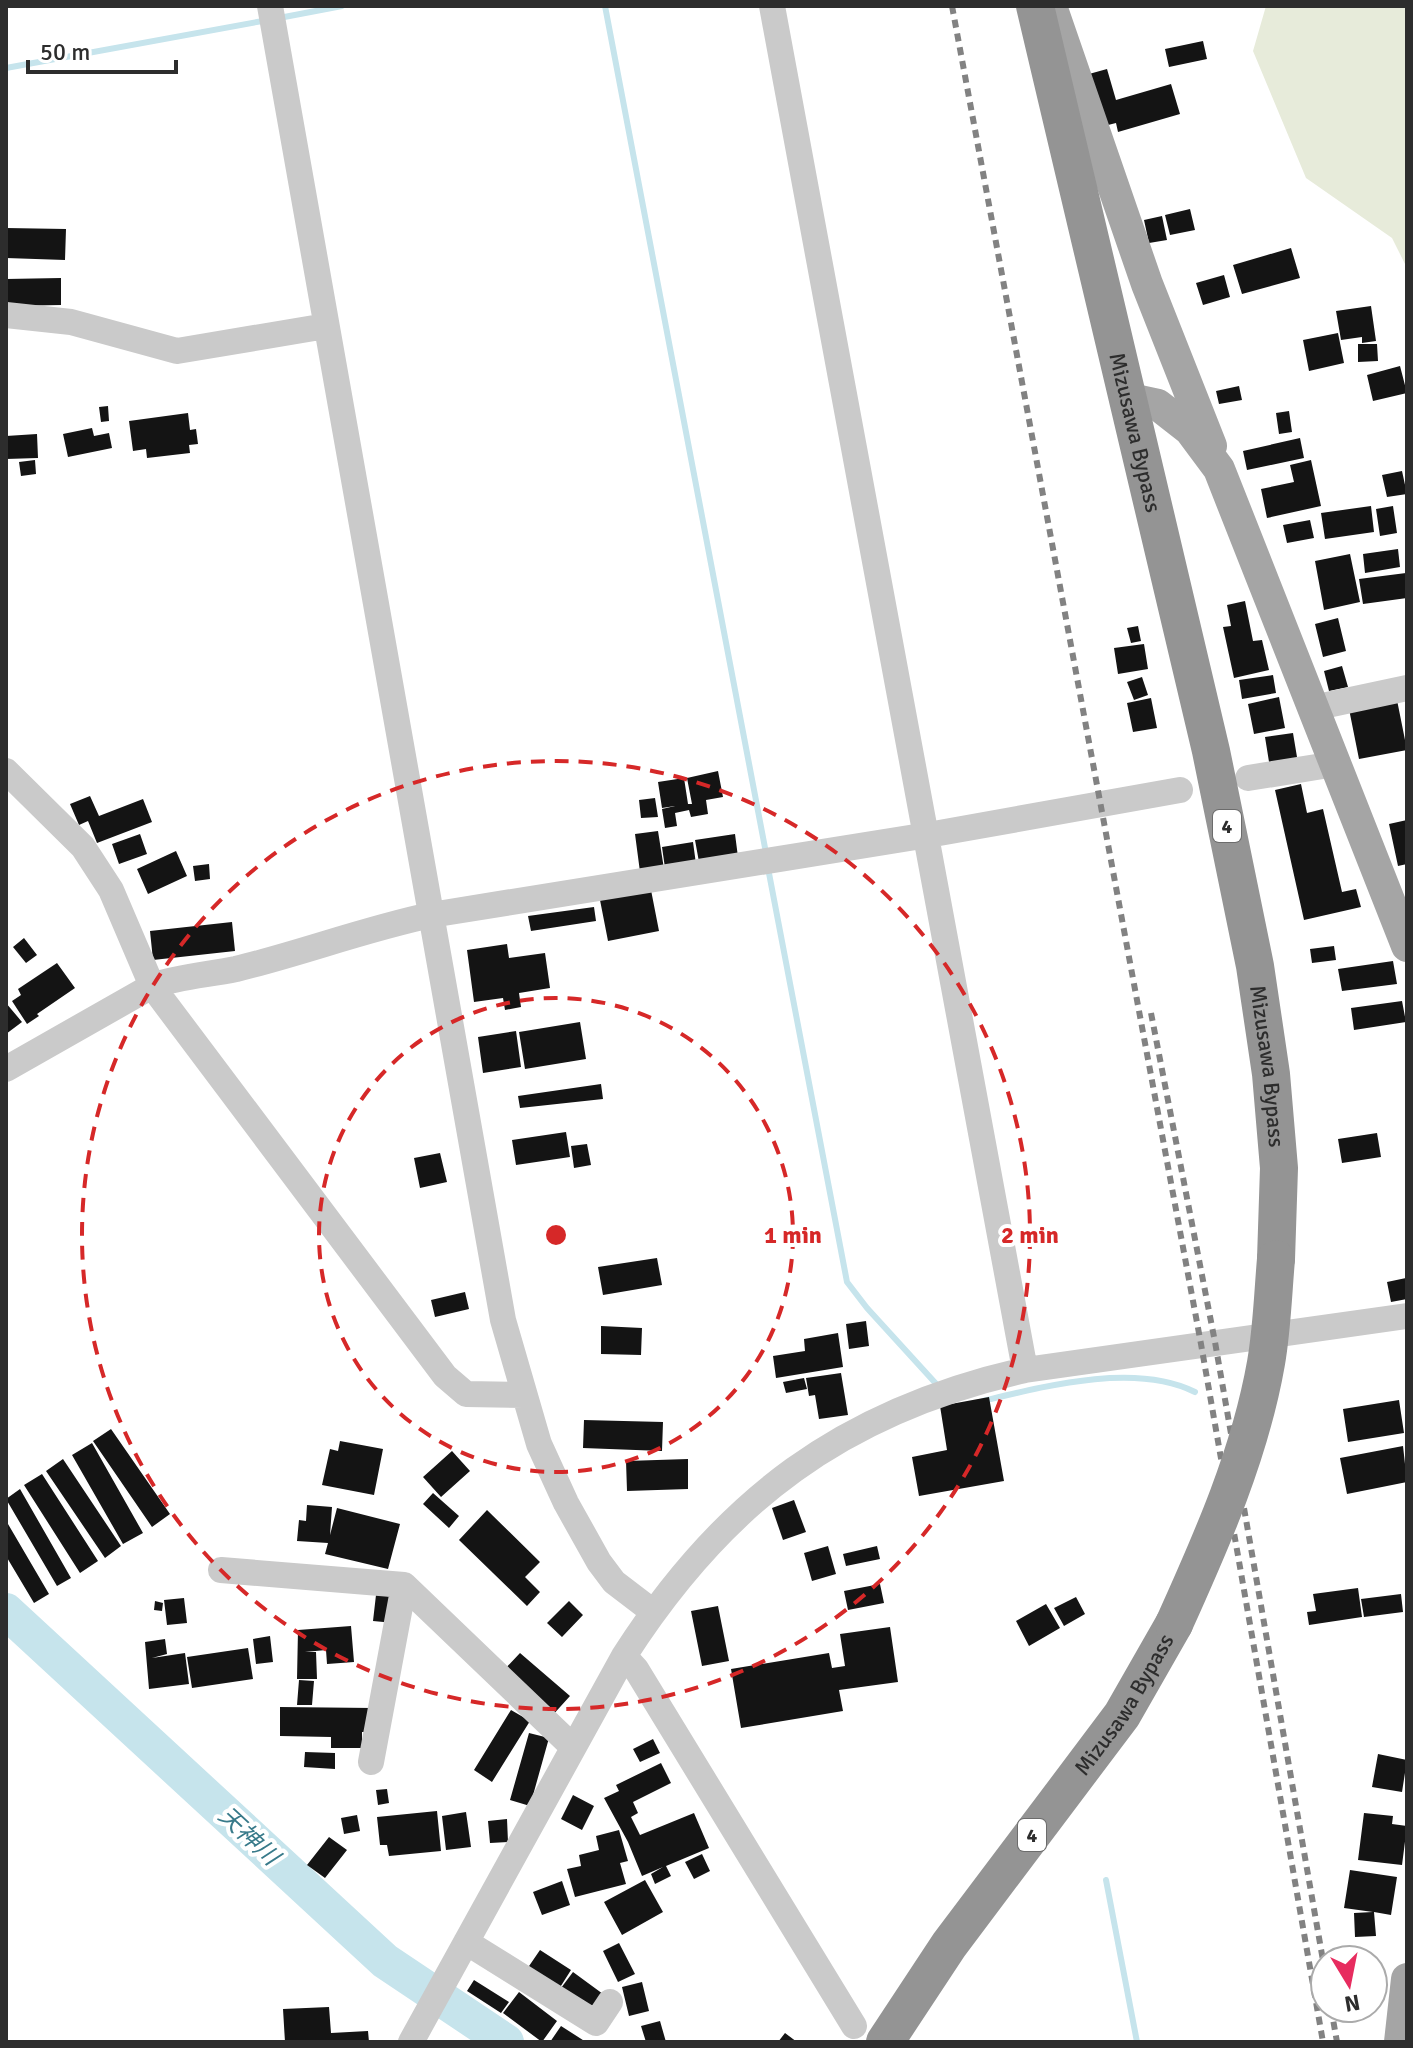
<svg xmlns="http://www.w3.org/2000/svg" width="1413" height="2048" font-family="Signika,'Noto Sans JP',sans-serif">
	<rect width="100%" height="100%" fill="#fff"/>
	<path fill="#e7ebda" d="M1266,6H1407V268L1392,238L1306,178L1253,51Z"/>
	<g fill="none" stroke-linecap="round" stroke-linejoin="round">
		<path stroke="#c6e4ec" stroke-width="6" d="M605,6L766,853
			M279,18L342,6
			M6,68L268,20
			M768,868L847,1282L867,1308L939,1387
			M983,1401C1045,1386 1136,1362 1195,1392
			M1106,1880L1137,2042"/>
		<path stroke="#c6e4ec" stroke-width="36" d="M6,1611L385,1961L506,2042"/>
	</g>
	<path fill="#141414" d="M1203,41L1207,59L1169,67L1165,49Z
		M1107,69L1116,100L1171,84L1180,114L1118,132L1116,123L1104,126L1089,74Z
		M1190,209L1195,230L1170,235L1165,215Z
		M1162,216L1167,240L1149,243L1144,220Z
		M6,228L66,229L65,260L6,258Z
		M1291,248L1300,278L1242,294L1233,265Z
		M1224,275L1230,297L1203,305L1196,283Z
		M61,278V305L6,306V279Z
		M1371,306L1376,341L1362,343V337L1341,340L1336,311Z
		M1338,333L1344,363L1309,371L1303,340Z
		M1358,344H1377L1378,361L1358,362Z
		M1400,366L1407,393L1373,401L1367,375Z
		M1239,386L1242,400L1219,404L1216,391Z
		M108,406L109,421L101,422L99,407Z
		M1289,411L1292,432L1279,434L1276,413Z
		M188,413L190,430L196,429L198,444L189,445L190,453L147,458L146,449L133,451L129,421Z
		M92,428L94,436L109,433L112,448L68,457L63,434Z
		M37,434L38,458L6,459V436Z
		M1300,438L1304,458L1247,470L1243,451Z
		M35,460L36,474L21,476L19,462Z
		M1311,460L1321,506L1267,518L1261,489L1294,482L1290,465Z
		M1402,471L1407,494L1387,497L1382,475Z
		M1371,506L1374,532L1325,539L1321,513Z
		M1393,506L1397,533L1380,536L1376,509Z
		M1310,520L1314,538L1287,543L1283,525Z
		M1398,549L1400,567L1365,573L1363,554Z
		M1350,554L1360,602L1324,610L1315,561Z
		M1406,573L1407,598L1363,604L1359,579Z
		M1245,601L1253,641L1262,640L1269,670L1234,678L1223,627L1231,626L1227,605Z
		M1338,618L1346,651L1323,657L1315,624Z
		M1138,626L1141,641L1131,643L1127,628Z
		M1144,644L1148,669L1118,674L1114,648Z
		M1342,666L1348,687L1329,691L1324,671Z
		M1273,675L1276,693L1242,699L1239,680Z
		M1142,677L1148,695L1134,700L1127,682Z
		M1279,697L1285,728L1254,734L1248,704Z
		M1151,698L1157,728L1133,732L1127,703Z
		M1397,700L1407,750L1359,759L1349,709Z
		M1293,733L1298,763L1270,768L1265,737Z
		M718,771L723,797L706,800L708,814L691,817L689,810L675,813L677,826L665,828L662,809L675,806L662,808L658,782L684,778L688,804H692L687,778Z
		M1301,784L1307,813L1323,809L1342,892L1356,889L1361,907L1304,920L1275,790Z
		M90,796L99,816L143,799L152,822L97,843L88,821L79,825L70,804Z
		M655,798L658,817L641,818L639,800Z
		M1407,820V864L1398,866L1389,824Z
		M658,831L664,869L640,872L635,834Z
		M140,834L147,854L119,864L112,844Z
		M735,834L738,857L699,862L695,840Z
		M693,842L696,864L665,868L662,847Z
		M176,851L187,876L148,894L137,869Z
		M209,864L210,879L195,881L193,866Z
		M651,890L659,931L608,941L600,900Z
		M594,907L596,921L531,931L528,916Z
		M232,922L235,951L153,960L150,931Z
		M24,938L37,955L26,963L13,947Z
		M507,944L509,958L545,953L550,988L519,993L521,1007L505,1010L503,998L474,1002L467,950Z
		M1334,946L1336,960L1312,963L1310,949Z
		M1393,961L1397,984L1342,991L1338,969Z
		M57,963L75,988L37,1014L39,1016L27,1024L12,1001L21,995L18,989Z
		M1402,1001L1406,1022L1354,1030L1351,1008Z
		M6,1003L22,1022L6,1034Z
		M580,1022L586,1059L525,1069L519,1032Z
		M516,1031L521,1067L483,1073L478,1037Z
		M601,1084L603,1099L520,1108L518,1096Z
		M566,1132L570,1157L516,1165L512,1140Z
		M1377,1133L1381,1157L1342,1163L1338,1139Z
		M587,1144L591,1165L574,1168L571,1146Z
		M440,1153L447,1182L420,1188L414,1158Z
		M657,1258L662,1285L603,1295L598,1267Z
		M1406,1278L1407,1299L1391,1302L1387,1282Z
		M465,1292L469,1309L435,1317L431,1300Z
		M866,1321L869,1346L849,1349L846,1324Z
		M601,1326L642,1328L641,1355L601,1354Z
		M838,1333L843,1367L776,1378L773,1356L805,1351L804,1339Z
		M841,1373L848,1415L819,1419L815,1395L809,1396L806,1378Z
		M804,1378L807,1389L786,1393L783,1382Z
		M989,1397L1004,1481L919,1496L912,1457L947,1450L940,1406Z
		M1399,1400L1404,1433L1348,1442L1343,1409Z
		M584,1420L663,1422L662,1451L583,1448Z
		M111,1429L170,1514L152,1527L93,1441Z
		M340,1441L383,1449L374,1495L322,1485L330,1449L338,1451Z
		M92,1443L143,1533L123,1544L72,1455Z
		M1403,1446L1407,1482L1347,1494L1340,1458Z
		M452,1451L470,1471L441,1497L423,1477Z
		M63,1459L121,1546L105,1558L46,1471Z
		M688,1459V1489L627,1491L626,1461Z
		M42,1474L98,1561L80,1573L24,1485Z
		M20,1489L71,1578L57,1586L6,1499Z
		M433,1493L459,1516L449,1528L423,1504Z
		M794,1500L806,1532L783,1540L772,1508Z
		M307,1505L332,1507L330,1535L337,1508L400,1524L388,1569L325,1554L328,1543L297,1541L299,1520L306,1521Z
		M487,1510L540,1562L525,1577L540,1592L527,1606L459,1540Z
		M8,1524L49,1594L34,1603L6,1556Z
		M828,1546L836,1574L812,1581L804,1553Z
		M877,1546L880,1559L846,1566L843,1554Z
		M880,1584L884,1603L848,1610L844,1591Z
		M1358,1588L1362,1617L1309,1625L1307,1612L1316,1611L1313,1594Z
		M1401,1594L1403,1612L1364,1617L1361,1599Z
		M376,1595L397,1597L394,1623L373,1621Z
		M1076,1597L1085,1614L1064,1626L1054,1608Z
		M184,1598L187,1623L167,1625L164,1600Z
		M155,1601L163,1603L162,1611L154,1610Z
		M569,1601L583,1615L562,1637L547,1623Z
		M1046,1604L1060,1628L1029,1646L1016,1621Z
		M718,1606L729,1661L702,1666L691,1611Z
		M351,1626L354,1662L327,1664L326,1650L305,1652H316L317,1679H297L298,1630Z
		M890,1627L898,1682L839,1690L843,1711L741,1728L731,1669L829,1653L832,1668L845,1666L840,1634Z
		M270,1636L273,1662L256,1664L253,1639Z
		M165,1639L167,1654L152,1658L185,1653L189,1684L149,1689L145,1642Z
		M248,1648L253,1679L192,1688L187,1657Z
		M520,1653L570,1696L551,1717L501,1673Z
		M299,1680L314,1681L312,1705H297Z
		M280,1707L373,1708V1732H362V1748H331V1737L280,1736Z
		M511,1710L530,1721L492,1782L474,1770Z
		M529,1733L549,1738L530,1806L510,1800Z
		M653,1739L660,1753L640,1762L633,1749Z
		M305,1752L335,1753V1769L304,1767Z
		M1378,1754L1407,1760L1402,1792L1372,1787Z
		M661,1763L671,1783L633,1802L638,1813L631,1817L640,1835L694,1813L709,1848L666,1866L671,1876L655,1884L651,1874L663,1867L642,1876L628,1842L604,1798L619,1791L616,1785Z
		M387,1789L389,1803L378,1805L376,1790Z
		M573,1795L594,1806L582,1830L561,1819Z
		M437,1811L441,1851L389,1856L387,1845H380L377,1817Z
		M466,1812L471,1847L446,1850L442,1816Z
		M1364,1813L1393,1816L1392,1824L1407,1826L1402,1865L1358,1860Z
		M357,1815L360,1831L344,1834L341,1818Z
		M507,1819L508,1842L490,1843L488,1821Z
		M619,1830L628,1861L620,1863L626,1884L575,1897L567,1869L581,1866L579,1855L599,1850L596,1836Z
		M329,1837L347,1850L325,1878L307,1865Z
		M702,1854L710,1871L694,1879L685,1862Z
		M1350,1870L1397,1877L1391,1915L1374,1912L1376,1936L1355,1937L1354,1913L1373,1912L1344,1908Z
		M645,1880L663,1912L622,1935L604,1902Z
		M562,1881L570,1905L542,1915L533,1892Z
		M619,1943L635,1974L618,1982L603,1951Z
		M540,1950L571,1970L559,1989L527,1969Z
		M573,1972L603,1994L587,2014L558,1992Z
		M474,1980L509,2002L501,2013L467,1991Z
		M642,1982L649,2011L629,2016L622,1987Z
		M519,1992L557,2021L542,2042L503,2013Z
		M329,2007L331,2033L368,2031L369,2042H285L283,2009Z
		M660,2021L666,2042H646L641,2026Z
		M561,2026L586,2042H550Z
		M785,2033L797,2042H778Z"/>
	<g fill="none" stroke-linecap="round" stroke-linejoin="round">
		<path stroke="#cacaca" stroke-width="26" d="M270,6L503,1320L539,1444L566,1503L599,1562L614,1582L652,1611
			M772,6L1025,1370
			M6,315L71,322L177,351L326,326
			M1313,708L1407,688
			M6,771L83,847L111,890L152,986L445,1376L466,1394L523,1395
			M1248,778L1335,764
			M6,1069L152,986C180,976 208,975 236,969C302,953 365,929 431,915L928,835L1180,790
			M221,1570L404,1585L573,1747
			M624,1656L636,1669L854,2026
			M371,1762L404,1585
			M466,1942L596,2023L610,2002
			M411,2042L624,1656C724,1500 843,1411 1025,1370L1407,1316"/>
		<path stroke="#a5a5a5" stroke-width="32" d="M1051,6L1147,284L1211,446
			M1130,399L1158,405L1190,430L1219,469L1407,946
			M1400,2042L1407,1979"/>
		<g stroke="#949494" stroke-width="38">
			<path id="s1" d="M1035,6L1211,751L1255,966L1271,1074L1279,1168L1276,1259"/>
			<path id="s2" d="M885,2042L949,1945L1122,1715L1174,1624"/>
		</g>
		<path stroke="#828282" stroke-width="6" stroke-dasharray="8 6" stroke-linecap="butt" d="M952,6L1201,1344L1323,2042
			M1151,1013L1215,1342L1325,1972
			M1331,2008L1337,2042"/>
		<path stroke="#949494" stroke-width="38" d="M1174,1624C1212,1540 1250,1454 1266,1363C1272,1329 1273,1293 1276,1259"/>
	</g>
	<g fill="none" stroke="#d62828" stroke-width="4" stroke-dasharray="14 10">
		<circle cx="556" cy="1235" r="237"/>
		<circle cx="556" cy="1235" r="474"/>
	</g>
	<g text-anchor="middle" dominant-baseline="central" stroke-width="8" stroke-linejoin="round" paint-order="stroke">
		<g fill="#fff" stroke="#6c6c6c" stroke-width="2">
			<rect x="1213" y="810" width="28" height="32" rx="6"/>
			<rect x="1018" y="1819" width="28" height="32" rx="6"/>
		</g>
		<g font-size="20" font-weight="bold" fill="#2d2d2d">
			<text x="1227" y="826">4</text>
			<text x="1032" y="1835">4</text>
		</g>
		<g font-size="22" fill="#2d2d2d" stroke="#fff">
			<text stroke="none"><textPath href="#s1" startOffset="438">Mizusawa Bypass</textPath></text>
			<text stroke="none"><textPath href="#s1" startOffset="1086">Mizusawa Bypass</textPath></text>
			<text stroke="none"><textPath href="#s2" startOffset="414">Mizusawa Bypass</textPath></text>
		</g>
		<g font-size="24" font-style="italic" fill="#387a8a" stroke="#fff">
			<text transform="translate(249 1836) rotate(43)">天神川</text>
		</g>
	</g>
	<circle cx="556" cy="1235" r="12" fill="#d62828" stroke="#fff" stroke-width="4"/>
	<g font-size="24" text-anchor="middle" font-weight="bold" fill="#d62828" stroke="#fff" stroke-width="8" stroke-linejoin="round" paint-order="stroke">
		<text x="793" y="1243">1 min</text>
		<text x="1030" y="1243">2 min</text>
	</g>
	<rect width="1413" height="2048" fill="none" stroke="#2d2d2d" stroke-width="16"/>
	<g transform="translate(1349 1984) rotate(170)"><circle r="38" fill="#ffffff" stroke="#ababab" stroke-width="2"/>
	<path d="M0-6L14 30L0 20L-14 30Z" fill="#e72c5f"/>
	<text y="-12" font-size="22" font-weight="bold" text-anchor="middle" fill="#2d2d2d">N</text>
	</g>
	<path d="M28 60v12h148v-12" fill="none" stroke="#2d2d2d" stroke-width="4"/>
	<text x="40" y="60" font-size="24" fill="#2d2d2d" stroke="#ffffff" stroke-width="6" paint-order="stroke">50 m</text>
</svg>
